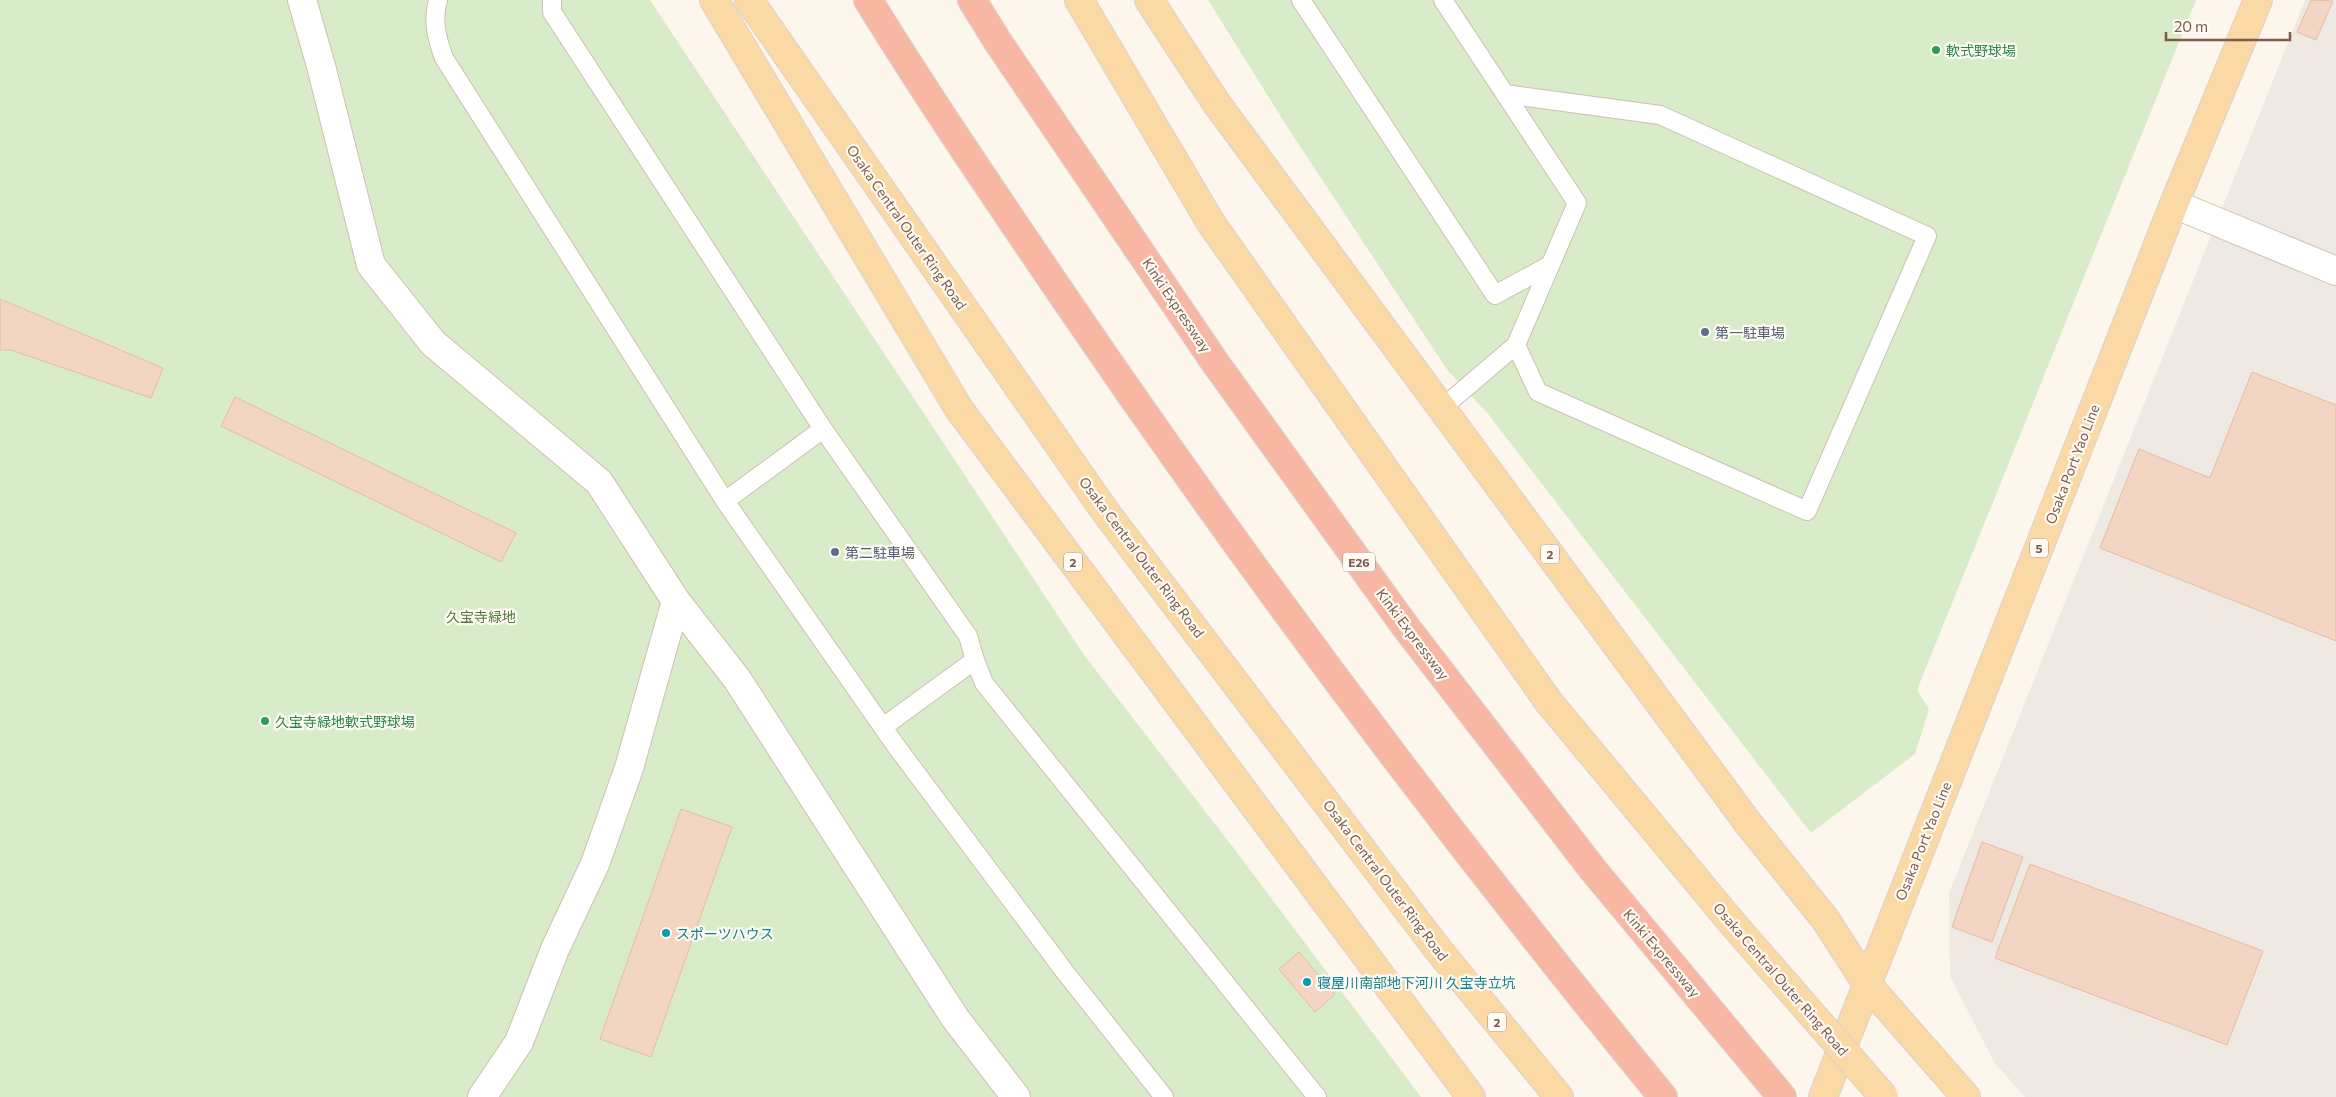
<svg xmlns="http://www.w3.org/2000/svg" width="2336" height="1097" font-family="Commissioner,'Noto Sans JP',sans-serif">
	<rect width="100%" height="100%" fill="#fdf6ec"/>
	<path fill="#efe9e4" d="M2305,0H2336V1097H2025L1994,1062L1950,976L1949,893Z"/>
	<path fill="#d8ecc9" d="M0,0H650L1084,655L1229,842L1421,1097H0Z
		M1208,0H2196L1917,690L1929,709L1915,754L1811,833L1488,414L1448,371L1286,125Z"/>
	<path fill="#f3d5c3" stroke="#e6bba3" d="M2311,0L2333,1L2316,40L2297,32Z
		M0,299L163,368L151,398L11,350H0Z
		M2252,372L2336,405V641L2100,548L2139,449L2210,478Z
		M235,397L516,533L501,562L221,426Z
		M681,809L732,827L651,1057L600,1039Z
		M1982,842L2023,857L1992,942L1952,927Z
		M2030,864L2263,951L2227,1045L1995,958Z
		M1299,952L1335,994L1315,1012L1279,969Z"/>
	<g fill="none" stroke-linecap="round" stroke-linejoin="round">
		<defs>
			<path id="lane" d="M438,0C432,20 437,39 444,58L725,501L896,746L1065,972L1164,1097
				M552,0V12L823,429L968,636L975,660L984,683L1317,1097
				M1301,0L1495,295L1550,265
				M1505,94L1660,115L1927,236L1807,511L1538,392L1516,345
				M1442,408L1516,345L1577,203L1443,0
				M725,501L823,429
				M883,727L975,660"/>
			<path id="street" d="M302,0L321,66L371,265L433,343L599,482L676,601L737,679L955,1018L1016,1097
				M2174,204L2336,271
				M482,1097L519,1042L555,949L595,864L629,768L676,601"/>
			<path id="primary" d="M714,0L959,409L1471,1097
				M749,0L1107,514L1436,947L1559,1097
				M1079,0L1211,223L1548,701
				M1149,0L1217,104L1748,823L1825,919L1867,984L1966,1097
				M1823,1097L2174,204L2258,0"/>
			<path id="highway" d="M868,0C929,99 994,194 1059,290C1248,568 1450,837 1663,1097
				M972,0L998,42L1214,361L1405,626L1594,871L1782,1097"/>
		</defs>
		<use href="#lane" stroke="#d1beb0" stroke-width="20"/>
		<use href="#street" stroke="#d1beb0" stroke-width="30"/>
		<use href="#primary" stroke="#dad1cd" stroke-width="30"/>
		<use href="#highway" stroke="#dad1cd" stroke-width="30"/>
		<use href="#lane" stroke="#fff" stroke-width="18"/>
		<use href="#street" stroke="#fff" stroke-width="28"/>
		<use href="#primary" stroke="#fbd9a5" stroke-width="28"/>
		<use href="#highway" stroke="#f7b7a3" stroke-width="28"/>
		<defs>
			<path id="primary-bridge" d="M1548,701L1733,924L1884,1097"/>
		</defs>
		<use href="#primary-bridge" stroke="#dad1cd" stroke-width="30" stroke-linecap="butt"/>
		<use href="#primary-bridge" stroke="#fbd9a5" stroke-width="28"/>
	</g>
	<g fill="#2e9e5b" stroke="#fffaf3" stroke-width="2">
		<circle cx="1936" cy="50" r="5"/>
		<circle cx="265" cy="721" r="5"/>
	</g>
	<g fill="#5c6f8a" stroke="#fffaf3" stroke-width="2">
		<circle cx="1705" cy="332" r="5"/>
		<circle cx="835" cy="552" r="5"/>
	</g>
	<g fill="#0f9aa8" stroke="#fffaf3" stroke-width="2">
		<circle cx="666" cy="933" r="5"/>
		<circle cx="1307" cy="982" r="5"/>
	</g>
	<g text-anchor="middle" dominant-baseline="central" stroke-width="4.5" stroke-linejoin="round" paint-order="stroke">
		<g fill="#fffaf3" stroke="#a28b7f" stroke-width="1">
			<rect x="2030" y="538.5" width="18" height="19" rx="4"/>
			<rect x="1541" y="544.5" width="18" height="19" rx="4"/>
			<rect x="1064" y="552.5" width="18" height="19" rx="4"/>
			<rect x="1343" y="552.5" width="32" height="19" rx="4"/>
			<rect x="1488" y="1012.5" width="18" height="19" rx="4"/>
		</g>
		<g font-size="12" font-weight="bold" fill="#7a5c4d">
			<text x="2039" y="548">5</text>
			<text x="1550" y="554">2</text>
			<text x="1073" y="562">2</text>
			<text x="1359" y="562">E26</text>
			<text x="1497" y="1022">2</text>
		</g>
		<g font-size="14" fill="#27864d" stroke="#fffaf3" text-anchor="start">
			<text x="1946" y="50">軟式野球場</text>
			<text x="275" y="721">久宝寺緑地軟式野球場</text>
		</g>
		<g font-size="14" fill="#7a5c4d" stroke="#fffaf3">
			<text transform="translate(907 227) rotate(55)">Osaka Central Outer Ring Road</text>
			<text transform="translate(1177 305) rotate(56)">Kinki Expressway</text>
			<text transform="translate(2072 464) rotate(-69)">Osaka Port Yao Line</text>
			<text transform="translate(1142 557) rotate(53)">Osaka Central Outer Ring Road</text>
			<text transform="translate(1413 634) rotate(53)">Kinki Expressway</text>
			<text transform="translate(1923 841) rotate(-68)">Osaka Port Yao Line</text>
			<text transform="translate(1386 880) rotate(53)">Osaka Central Outer Ring Road</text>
			<text transform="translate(1662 953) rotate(50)">Kinki Expressway</text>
			<text transform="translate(1781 979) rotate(49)">Osaka Central Outer Ring Road</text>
		</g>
		<g font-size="14" fill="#4e5e75" stroke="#fffaf3" text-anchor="start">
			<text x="1715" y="332">第一駐車場</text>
			<text x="845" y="552">第二駐車場</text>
		</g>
		<g font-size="14" fill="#537a41" stroke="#fffaf3">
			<text x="481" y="616">久宝寺緑地</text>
		</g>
		<g font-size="14" fill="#0d838f" stroke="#fffaf3" text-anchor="start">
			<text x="676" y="933">スポーツハウス</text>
			<text x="1317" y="982">寝屋川南部地下河川 久宝寺立坑</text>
		</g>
	</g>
	<path d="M2166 32v8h124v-8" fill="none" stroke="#7a5c4d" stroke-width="2.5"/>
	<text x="2174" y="32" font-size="15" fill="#7a5c4d" stroke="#fffaf3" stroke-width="4" paint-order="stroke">20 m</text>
</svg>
